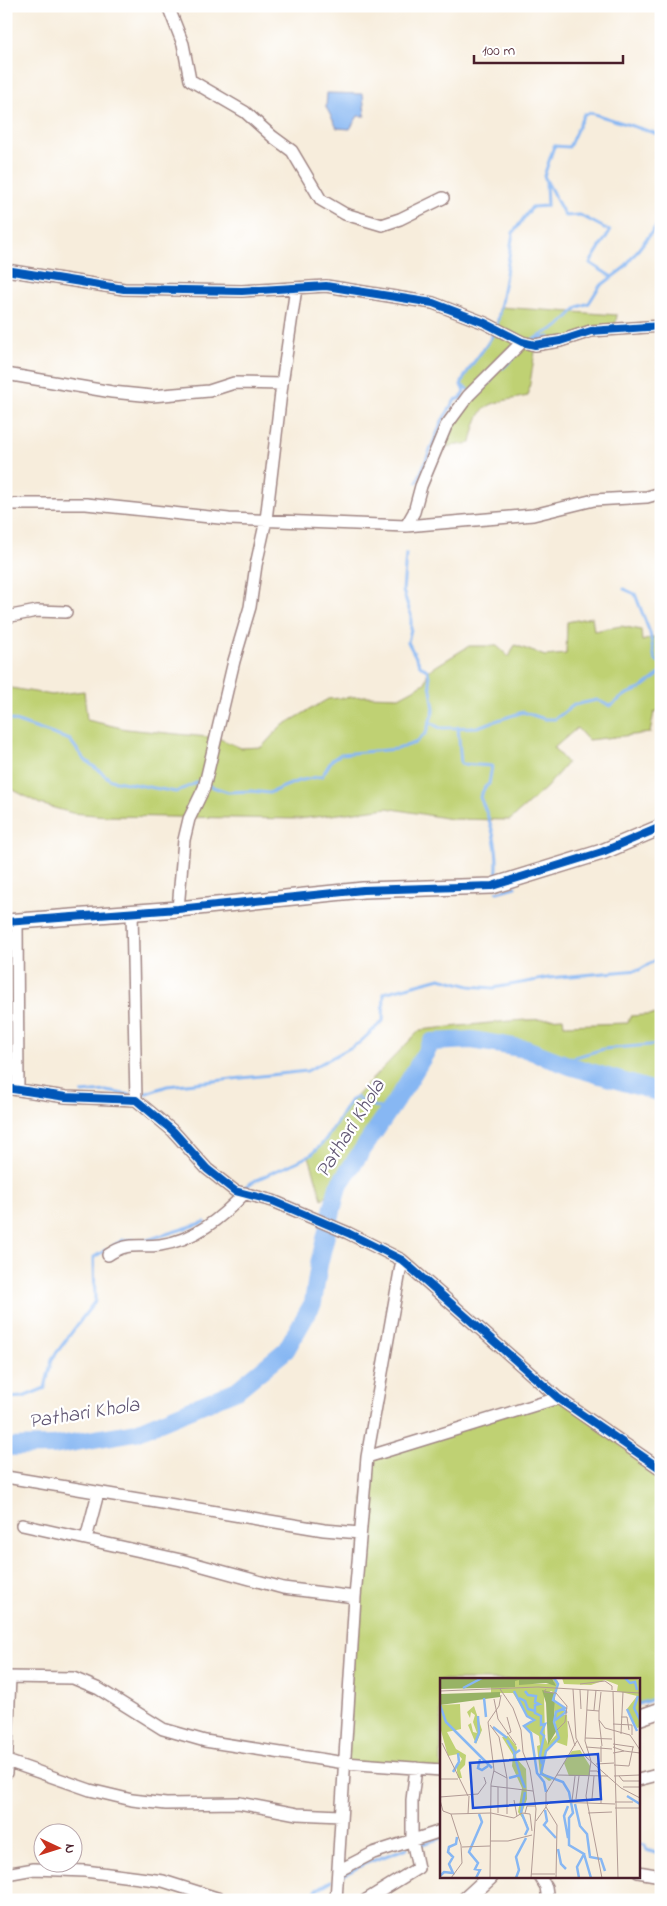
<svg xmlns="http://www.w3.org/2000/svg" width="667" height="1906" font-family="'Indie Flower',sans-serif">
	<rect width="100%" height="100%" fill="#fff"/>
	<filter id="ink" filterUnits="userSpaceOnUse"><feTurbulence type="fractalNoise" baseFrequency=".02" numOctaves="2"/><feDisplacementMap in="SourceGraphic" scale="10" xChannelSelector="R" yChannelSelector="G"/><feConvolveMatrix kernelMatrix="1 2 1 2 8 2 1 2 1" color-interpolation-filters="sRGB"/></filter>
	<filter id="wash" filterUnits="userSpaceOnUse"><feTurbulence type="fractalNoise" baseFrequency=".0096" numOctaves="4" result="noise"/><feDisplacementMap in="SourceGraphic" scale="20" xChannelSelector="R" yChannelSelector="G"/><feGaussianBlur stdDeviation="1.12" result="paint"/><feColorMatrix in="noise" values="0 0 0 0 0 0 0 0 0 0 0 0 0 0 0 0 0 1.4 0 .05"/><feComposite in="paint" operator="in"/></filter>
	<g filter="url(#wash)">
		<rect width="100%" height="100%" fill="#f7eddc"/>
		<path fill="#bfd173" stroke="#84784f" d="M499,307L617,315L615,329L536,345L528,396C489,404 479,400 471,443L437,448L472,392L461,385C472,353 497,345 499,307Z
			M592,617L594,631L621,626L641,630L642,641L661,635V710L654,712L650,733L588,740L577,728L554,748L567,763L546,788L510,820L451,819L387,808L299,819L108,816L72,813L40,804L6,786V681L11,688L52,695L84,691L87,720L126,729L218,738L241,748L262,747L280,727L328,699L365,696L399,697L425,683L428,671L469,646H497L509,657L515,645L545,656L566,654L567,622Z
			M661,1014V1093L570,1066L526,1049L472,1040L432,1042L405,1087L338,1186L322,1199L309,1156L319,1148L349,1103L420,1030L510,1021L563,1018L564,1025L628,1023L630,1016Z
			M558,1398L661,1469V1697L638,1704V1680H441V1770L345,1763L367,1457Z"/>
		<path fill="#87b7f3" stroke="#686b8f" d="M327,93L363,94L365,116H358L350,129L337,128L326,107Z"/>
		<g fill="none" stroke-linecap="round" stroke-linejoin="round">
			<path stroke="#87b7f3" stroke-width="3" d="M612,277L590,263L610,231L580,215L565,216L544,176L554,146L569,147L584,114L591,113L661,135
				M497,326L513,233L532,207L547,206L546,182
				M536,339L549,337
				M532,340L559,326L578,307L589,303L599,287L624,268L661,220
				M503,368L515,357
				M461,385C468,364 486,351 494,332
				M474,394L477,396L492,379
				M417,482L442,421L455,400L461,398L464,392L461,385L469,390
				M624,589L635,594L650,633L655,660L661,663
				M6,718L70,740L84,759L111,780L176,792L198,782L228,792L251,791L269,793L298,781L322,776L332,760L341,754L397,749L415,743L426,733L434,709L428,671L420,665L408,642L411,629V615L403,591L406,554
				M431,723L440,728L477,727L523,712L545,719H555L574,705L597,700L610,706L627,694L640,689L661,673
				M458,727L461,764L492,766L489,784L485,787L480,797C491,821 500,852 496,879
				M497,892L515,887
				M570,1066L575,1057L604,1049L661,1044
				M6,1080L12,1083
				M82,1093L106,1091L131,1095
				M141,1095L167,1086L307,1071L359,1043L383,1021L384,993L440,978L470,986L493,988L549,978L639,970L661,957
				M245,1187C264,1173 288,1168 308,1156C327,1145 338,1118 351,1100L357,1097L362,1102L389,1111
				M144,1241L205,1222
				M113,1246L123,1240H135
				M6,1398L23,1397L45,1388L52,1359L95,1301L94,1257L106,1250
				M6,1455L15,1447
				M638,1704L661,1697
				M638,1844L645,1845L647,1850L661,1855
				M416,1846L441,1838
				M344,1875L364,1864L407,1848
				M309,1900L316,1890L331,1881"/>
			<path stroke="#87b7f3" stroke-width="18" d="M6,1447L53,1446L136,1432L237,1390L286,1350L313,1303L319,1264L338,1186L405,1087L432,1042L472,1040L526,1049L570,1066L661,1093"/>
		</g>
	</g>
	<g filter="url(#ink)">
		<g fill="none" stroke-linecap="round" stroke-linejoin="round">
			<defs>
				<path id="street" d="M168,6L183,44L190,80L245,112L273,137L292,151L321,200L345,214L382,225L400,219L443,198
					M6,270L124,289L242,291L326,286L433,303L485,323L522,342L535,345L560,341L591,331L661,326
					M6,374L112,392L152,396L209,391L234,383L282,384
					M6,504H86L229,519L406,526L414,512L421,486L446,426L468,396L522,342
					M406,526L533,515L594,500L647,497L661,493
					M6,617L37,611L66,612
					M178,909L184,840L189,819L204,788L234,661L250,607L256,565L266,520L282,384L296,288
					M132,913L136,1100
					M17,921L18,1089
					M6,1088L66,1097L136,1100L173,1131L207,1169L235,1191L273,1201L348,1233L402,1260L558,1398L661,1469
					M108,1255C128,1241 138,1248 160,1245C195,1240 221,1218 245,1193
					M367,1457L558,1398
					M6,1477L324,1530L360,1533
					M22,1525L181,1560L283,1588L355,1597
					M86,1539L98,1493
					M6,1677L73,1678L99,1689L163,1729L205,1741L345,1763L441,1770
					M7,1761L90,1790L132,1800L166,1804L239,1803L297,1814L340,1816
					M6,1773L10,1677
					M638,1780L661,1774
					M338,1871L373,1853L441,1831
					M638,1872L661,1876
					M6,1874L34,1869L85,1871L163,1881L223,1900
					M540,1877L546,1887L548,1900
					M336,1900L355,1597L367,1457L402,1260
					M366,1900L418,1868L412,1840V1800L416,1768"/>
				<path id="secondary" d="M6,922L178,909L363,890L492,886L602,852L661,827
					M638,1718L661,1710
					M465,1900L490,1877"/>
			</defs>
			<use href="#street" stroke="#a08684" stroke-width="14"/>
			<use href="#secondary" stroke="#a08684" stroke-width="18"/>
			<use href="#street" stroke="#fff" stroke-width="11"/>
			<use href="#secondary" stroke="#fff" stroke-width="15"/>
			<defs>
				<path id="cycleway" d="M6,270L124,289L242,291L326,286L433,303L485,323L522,342L535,345L560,341L591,331L661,326
					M6,922L178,909L363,890L492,886L602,852L661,827
					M6,1088L66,1097L136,1100L173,1131L207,1169L235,1191L273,1201L348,1233L402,1260L558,1398L661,1469"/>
			</defs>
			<use href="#cycleway" stroke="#fff" stroke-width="11"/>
			<use href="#cycleway" stroke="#0057b8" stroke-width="8"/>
		</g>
	</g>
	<g text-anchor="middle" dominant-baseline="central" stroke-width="4.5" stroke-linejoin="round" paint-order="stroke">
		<g font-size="21" font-style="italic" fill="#5f5471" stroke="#fff">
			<text transform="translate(351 1129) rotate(-58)">Pathari Khola</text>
			<text transform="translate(84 1414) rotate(-9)">Pathari Khola</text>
		</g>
	</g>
	<g transform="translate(440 1678)">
		<rect width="200" height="200" fill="#f7eddc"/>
		<path d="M79,0L80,6H111L114,4L112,0L118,3L115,15L111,13L104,18L105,59L108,66L116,57L114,24L125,30L123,37H127L128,58L127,68L116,64L106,73L101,93L112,102L109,103L100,96L97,68L100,67L99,58L84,49L93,42L87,38L73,15H51V8ZM122,0H196L200,3V49L197,50L187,31L197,18L177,13L178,7L165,2L151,7L124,6ZM20,26L21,51L7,54L16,71L26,77L25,87L20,92L22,100H18L16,86H19L22,81L18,76L8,78L0,49V27ZM34,28L42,52L36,66L28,47L31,45L33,54L37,55L33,44L35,37L31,34L30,40L27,34ZM68,58L77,69L76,80L86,91L87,121L82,135L88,148L78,134L82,110L72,88L73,77L62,59ZM140,72L150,88V98H129L124,85L132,73Z" fill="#bfd173"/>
		<path d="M0,0H112L116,8L106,5L79,7V2L75,3V9L0,11ZM102,12L115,15L114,44L117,52L108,67L106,25ZM60,14V19L0,27V16Z" fill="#97b365"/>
		<path fill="none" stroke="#87b7f3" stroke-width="2.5" d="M114,0L118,6L113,22L125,30L116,34L114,44L119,60L106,73L101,96L123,104L129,114L133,135L129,140V167L144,176L137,189L139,200M185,0L190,5L195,4L197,12M23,10L42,0M74,13L87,38L94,42L84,48L91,55L97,95L104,104L106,114M85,13L88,17L96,18L95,24L99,26L95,27V35L101,38V47L105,46L101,55L104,58L100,77L102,86M198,18L194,30L200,42M44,20L46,39M79,20L85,23L88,31L95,33M0,27L6,44L52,90M187,31L197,53M114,43L126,34L124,31M53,49L67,60M67,62L75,75M35,65L39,55L38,38M80,72L74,76L80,96M40,81L38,90L42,92L48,88M13,94L19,84L18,75M69,100L80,97L85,110M187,118L200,126M135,126L140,148L147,156L150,179L161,181L165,193M128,128L124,138L128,160M105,132L107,143L104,147L116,160M81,135L85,114M82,136L88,151L85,157M118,171L121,186L126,191M144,176L151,200M0,198L4,194L13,195L9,186L13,179L8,174L9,169L16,166L17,159M36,200L40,192L35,191L38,185L29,174L42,144L39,136M76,200L79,192L76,179L86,160"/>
		<path fill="none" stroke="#b29b95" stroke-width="1" d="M140,6L165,3L172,8V12M60,11L73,30L81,52L83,74L90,92L96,131L91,200M106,11L104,14L116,15L127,28L125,44L117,52M133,11L136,60L146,79L181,110L200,120M140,12L141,31M148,12L145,63L151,83L146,118L162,200M0,13L98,9L200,15M173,13L178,200M54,21L58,41L76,67M147,32L159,33V42L165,50L190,57L200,72M154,32L156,12M159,33L161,14M67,39L71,54L67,56M181,39H187L189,52M159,42L162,68M128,43L135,68M173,46L192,47V57M50,47L59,59L67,100M0,49V75M181,56L183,14M145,60L172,61M2,65L28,118M173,66L194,69M146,69L172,71M173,69L184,73L173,75M184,73L200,75M161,84V68M156,86L174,85M174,87L189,88L193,69M54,93L67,100V136M150,93H157L161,98V125M117,97L168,98M174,98L200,97M179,98L183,103H200M0,101H18M51,108L93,113M58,109V135M183,109H200M0,119L38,116L46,105L44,99M136,121L139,98M152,121L154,98M0,122L3,133L11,136L21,167L22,185L11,200M74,122L77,138M132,123L135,98M175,124H193M146,125L175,126M107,127L110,124L146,125M106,129L117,147L116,200M175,130H200M51,135L74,140L82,135L90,136L92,153M85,135L87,128H95M148,135L172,134M11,136L51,135M28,136L29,118M96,143L106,129V115L137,63M50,163H68L92,157M22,169L50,168M91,196H115M50,200L51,106L54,92L48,44L59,28L61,17"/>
		<path fill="#1d4ed8" fill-opacity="0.15" stroke="#1d4ed8" stroke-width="2.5" d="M158,76L161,121L33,130L30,85Z"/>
		<rect width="200" height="200" fill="none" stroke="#4a1f2b" stroke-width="2.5"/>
	</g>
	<rect width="667" height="1906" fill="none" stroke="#fff" stroke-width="25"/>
	<g transform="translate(58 1848) rotate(94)"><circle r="24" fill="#ffffff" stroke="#b7a5aa"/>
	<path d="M0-4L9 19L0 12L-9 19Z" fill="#c8321e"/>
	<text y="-8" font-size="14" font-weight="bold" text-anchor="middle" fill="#4a1f2b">N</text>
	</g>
	<path d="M474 55v8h149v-8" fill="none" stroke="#4a1f2b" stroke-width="2.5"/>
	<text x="482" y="55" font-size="15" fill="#4a1f2b" stroke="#ffffff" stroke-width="4" paint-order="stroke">100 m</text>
</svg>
